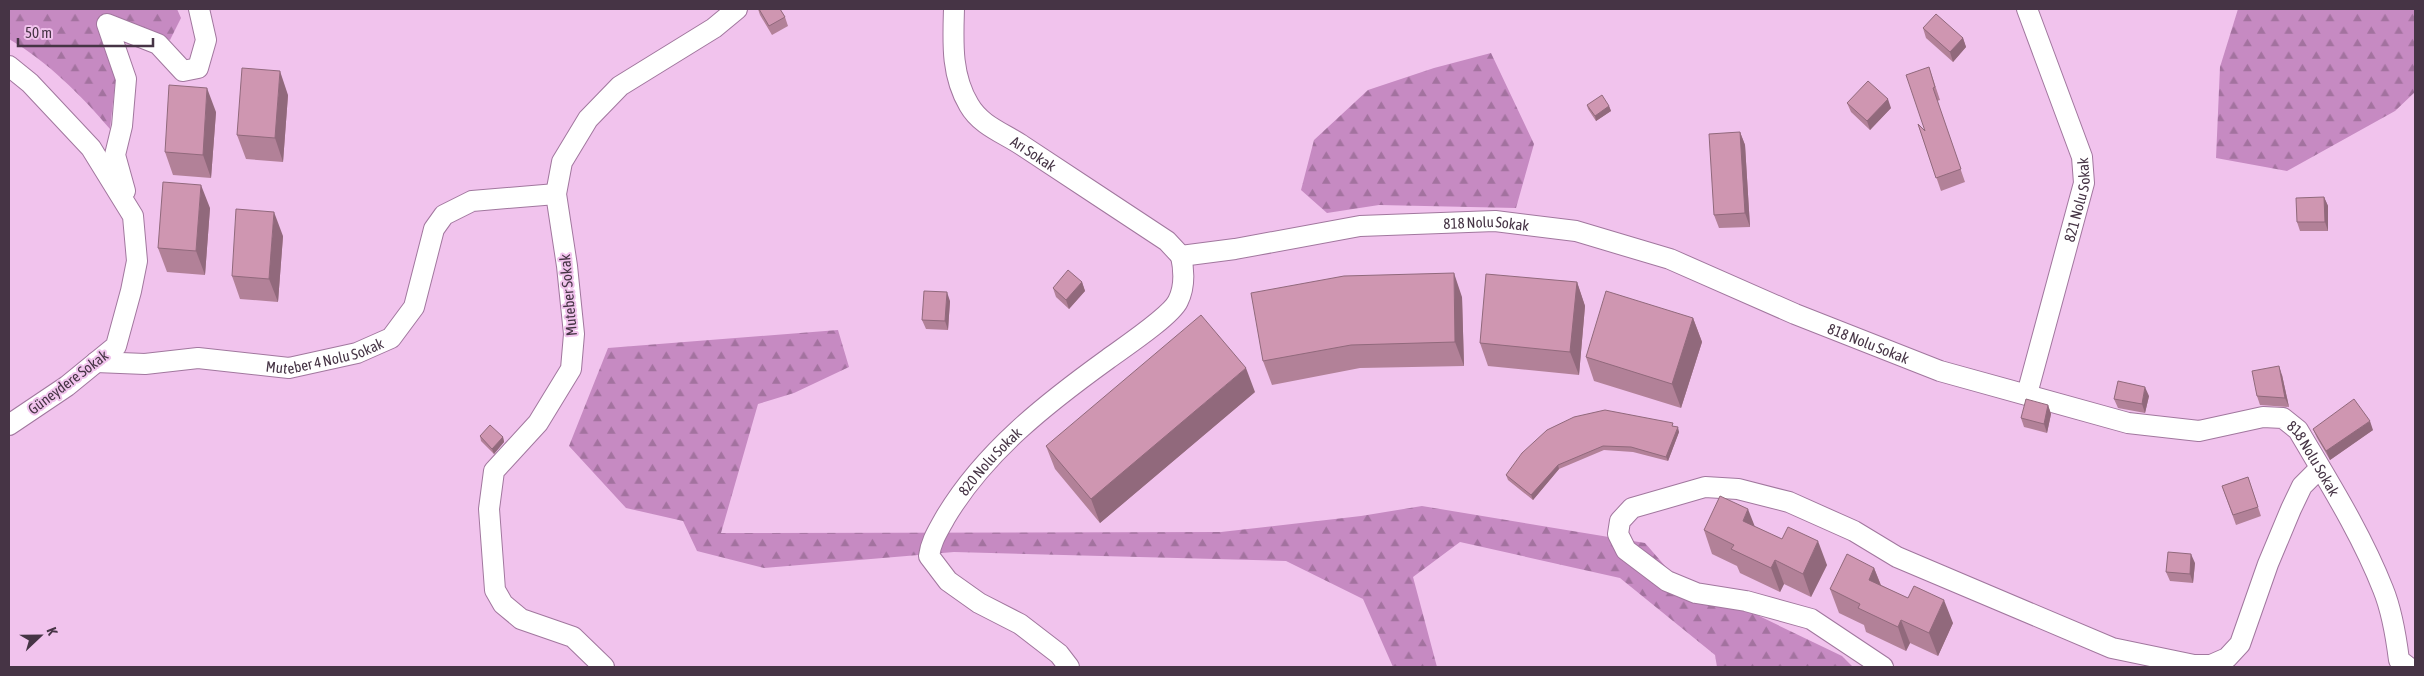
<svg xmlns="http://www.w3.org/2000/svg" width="2424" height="676" font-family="'Asap Condensed',sans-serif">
	<defs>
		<pattern id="forest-firs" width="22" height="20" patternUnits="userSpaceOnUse" patternTransform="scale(1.25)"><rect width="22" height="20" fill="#c68ac2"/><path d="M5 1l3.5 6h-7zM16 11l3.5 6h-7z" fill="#a3729f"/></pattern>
	</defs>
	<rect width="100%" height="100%" fill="#f1c3ed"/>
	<path fill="url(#forest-firs)" d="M9,9H177L181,18L170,40L130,24L120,38L110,129C81,95 48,62 9,39Z
		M2238,9H2415V92L2395,111L2287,171L2216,158L2220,67Z
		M1491,53L1534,144L1516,208L1379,205L1327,213L1301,190L1314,140L1368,90L1434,68Z
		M838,330L849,367L794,393L758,404L721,533L1221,532L1361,516L1422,506L1645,543L1672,574L1842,656L1853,667H1717L1715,655L1620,578L1460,542L1413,577L1437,667H1393L1363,599L1286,561L954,552L764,568L697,551L683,521L626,508L569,446L608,348Z"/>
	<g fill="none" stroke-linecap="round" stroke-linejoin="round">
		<defs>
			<g id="minor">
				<path id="s1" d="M954,9C953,42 951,75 969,105C981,126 1004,133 1023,146C1071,178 1119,209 1167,241L1181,256"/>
				<path d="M9,66L30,83L91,148L133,216L137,261L131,291L116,346L67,386L9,425"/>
				<path d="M125,191L115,155L122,126L126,79L107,24L158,44L183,71L198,68L206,40L199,9"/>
				<path id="s2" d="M1181,256L1235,249L1360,226L1495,221L1576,231L1670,259L1795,314L1940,371L2128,423L2199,431L2263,417L2283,418L2298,430C2328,481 2361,533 2383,589C2392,611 2396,636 2399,660L2408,667"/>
				<path id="s3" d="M96,362L145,364L198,358L289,368L357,353L391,338L414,307L434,229L444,215L472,201L556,194"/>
				<path id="s4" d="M2027,394L2084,183L2082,157L2027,9"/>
				<path d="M604,667L573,637L521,619L503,604L495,590L489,509L494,471L538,423L571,369L574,334L567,266L556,194L562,162L588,119L620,86L714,28L737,9"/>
				<path id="s5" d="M1069,667L1059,654L1020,624L979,603L948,581L929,556C931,541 938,531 945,518C984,452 1047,403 1108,359C1123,348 1171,316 1178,301C1185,287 1184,270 1181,256"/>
				<path d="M1883,667L1811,619L1746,601L1696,593L1667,581L1626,550L1618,534L1620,521L1632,508L1705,487L1738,489L1789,502L1854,531L1897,557L2112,648L2194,665H2211L2227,658L2240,644L2268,564L2291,509L2302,486L2320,468"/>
			</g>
		</defs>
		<use href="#minor" stroke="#a1779e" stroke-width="22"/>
		<use href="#minor" stroke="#fff" stroke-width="20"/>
	</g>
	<path fill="#b28198" d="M758,9H780L785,17L788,26L772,35L760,15Z
		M1923,28L1963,38L1966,47L1953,62L1926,38Z
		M1929,67L1940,100L1937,101L1965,182L1941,191L1918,124L1925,131Z
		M288,95L283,162L246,159L237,135Z
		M1847,103L1891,108L1870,130L1851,112Z
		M1587,105L1609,106L1611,111L1596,121L1588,109Z
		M216,112L211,178L173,175L165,152Z
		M1740,132L1745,145L1750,227L1719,228L1714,215Z
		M2324,197L2328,206V231H2300L2297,222Z
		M210,208L205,275L167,272L158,248Z
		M283,236L278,302L240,299L232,276Z
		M1082,282L1085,291L1069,309L1056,297L1053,288Z
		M1577,282L1585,306L1579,375L1488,366L1480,343Z
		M1462,297L1464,366L1360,368L1272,385L1263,361Z
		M950,301L948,330L926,329L922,320Z
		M1693,318L1702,342L1681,408L1594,381L1586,357Z
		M2282,375L2289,407L2260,405L2257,396Z
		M1255,392L1100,523L1055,469L1046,446Z
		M2149,396L2145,413L2118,408L2114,399Z
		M2048,405L2051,414L2047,433L2024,427L2021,418Z
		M1674,426L1679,432L1668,461L1633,452L1604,450L1559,469L1533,500L1508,480L1506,475L1547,430Z
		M2313,429L2373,430L2330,460L2317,438Z
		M480,436L503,437L504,442L494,454L481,441Z
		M2248,477L2261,516L2236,525L2222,486Z
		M1754,526L1827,565L1811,597L1784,584L1780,592L1740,573L1737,566L1712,554L1704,530Z
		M2195,563L2193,583L2170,581L2166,572Z
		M1874,568L1881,585L1953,623L1938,656L1910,643L1906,651L1866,632L1864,625L1839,613L1830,589Z"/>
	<path fill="#91697c" d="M1963,38L1966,47L1953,62L1950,52Z
		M280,71L288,95L283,162L275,138Z
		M207,88L216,112L211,178L203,155Z
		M1888,99L1891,108L1870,130L1867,121Z
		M1609,106L1611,111L1596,121L1595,116Z
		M1740,132L1745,145L1750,227L1745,213Z
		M201,185L210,208L205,275L196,251Z
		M2324,197L2328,206V231L2325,222Z
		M274,212L283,236L278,302L269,279Z
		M1454,273L1462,297L1464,366L1455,342Z
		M1082,282L1085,291L1069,309L1066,300Z
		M1577,282L1585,306L1579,375L1570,352Z
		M947,292L950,301L948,330L945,321Z
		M1693,318L1702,342L1681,408L1672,384Z
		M2279,366L2282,375L2289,407L2285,398Z
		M1246,368L1255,392L1100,523L1091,499Z
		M2145,387L2149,396L2145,413L2142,404Z
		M2048,405L2051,414L2047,433L2044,424Z
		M2370,421L2373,430L2330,460L2326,451Z
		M1678,427L1679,432L1668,461L1666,457Z
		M503,437L504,442L494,454L492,449Z
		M1558,465L1559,469L1533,500L1531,495Z
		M1748,509L1757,532L1743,521Z
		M1818,541L1827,565L1811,597L1803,574Z
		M2191,554L2195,563L2193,583L2190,574Z
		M1775,560L1784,584L1780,592L1771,568Z
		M1874,568L1883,591L1869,580Z
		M1944,600L1953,623L1938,656L1929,633Z
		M1901,620L1910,643L1906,651L1898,627Z"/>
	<path fill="#cf96b1" stroke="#91697c" d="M759,9H780L785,17L769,26Z
		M1936,14L1963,38L1950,52L1923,28Z
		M1929,67L1935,87L1933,88L1961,169L1936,178L1918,124L1925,131L1906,75Z
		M242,68L280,71L275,138L237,135Z
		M1868,81L1888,99L1867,121L1847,103Z
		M169,85L207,88L203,155L165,152Z
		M1602,95L1609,106L1595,116L1587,105Z
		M1740,132L1745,213L1714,215L1709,134Z
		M163,182L201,185L196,251L158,248Z
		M2324,197L2325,222H2297L2296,198Z
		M236,209L274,212L269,279L232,276Z
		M1068,270L1082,282L1066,300L1053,288Z
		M1454,273L1455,342L1351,345L1263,361L1251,293L1344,276Z
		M1486,274L1577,282L1570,352L1480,343Z
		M924,291L947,292L945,321L922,320Z
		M1606,291L1693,318L1672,384L1586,357Z
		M1201,315L1246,368L1091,499L1046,446Z
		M2279,366L2285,398L2257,396L2252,371Z
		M2118,381L2145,387L2142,404L2114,399Z
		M2026,399L2048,405L2044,424L2021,418Z
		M2354,399L2370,421L2326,451L2313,429Z
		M1605,410L1673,423L1672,426L1678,427L1666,457L1631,447L1603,446L1558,465L1531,495L1506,475L1522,453L1547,430L1574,417Z
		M490,425L503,437L492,449L480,436Z
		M2248,477L2258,507L2233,515L2222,486Z
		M1720,496L1748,509L1743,521L1782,539L1788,527L1818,541L1803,574L1775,560L1771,568L1731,549L1734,545L1704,530Z
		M2168,552L2191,554L2190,574L2166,572Z
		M1847,554L1874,568L1869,580L1908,598L1914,586L1944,600L1929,633L1901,620L1898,627L1858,608L1860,604L1830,589Z"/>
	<g text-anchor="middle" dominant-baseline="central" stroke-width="4" stroke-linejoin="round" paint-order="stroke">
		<g font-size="15" fill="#463445" stroke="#f1c3ed">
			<text stroke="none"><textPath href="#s1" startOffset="180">Arı Sokak</textPath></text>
			<text stroke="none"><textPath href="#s4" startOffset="201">821 Nolu Sokak</textPath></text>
			<text stroke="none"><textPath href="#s2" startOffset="308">818 Nolu Sokak</textPath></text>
			<text transform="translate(568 295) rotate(-95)">Muteber Sokak</text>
			<text stroke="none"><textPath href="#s2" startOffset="712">818 Nolu Sokak</textPath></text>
			<text stroke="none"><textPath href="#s3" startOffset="231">Muteber 4 Nolu Sokak</textPath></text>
			<text transform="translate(68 382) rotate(-37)">Güneydere Sokak</text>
			<text stroke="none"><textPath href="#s2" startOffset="1192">818 Nolu Sokak</textPath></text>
			<text stroke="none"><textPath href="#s5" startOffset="295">820 Nolu Sokak</textPath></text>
		</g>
	</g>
	<rect width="2424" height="676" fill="none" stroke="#463445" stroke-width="20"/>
	<g transform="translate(40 636) rotate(68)" stroke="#f1c3ed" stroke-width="4" paint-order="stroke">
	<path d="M0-4L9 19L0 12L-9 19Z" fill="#463445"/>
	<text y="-8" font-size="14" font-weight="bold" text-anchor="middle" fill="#463445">K</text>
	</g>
	<path d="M18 38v8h135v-8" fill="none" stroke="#463445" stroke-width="2.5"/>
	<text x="25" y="38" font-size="15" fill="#463445" stroke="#f1c3ed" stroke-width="4" paint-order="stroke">50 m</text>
</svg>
